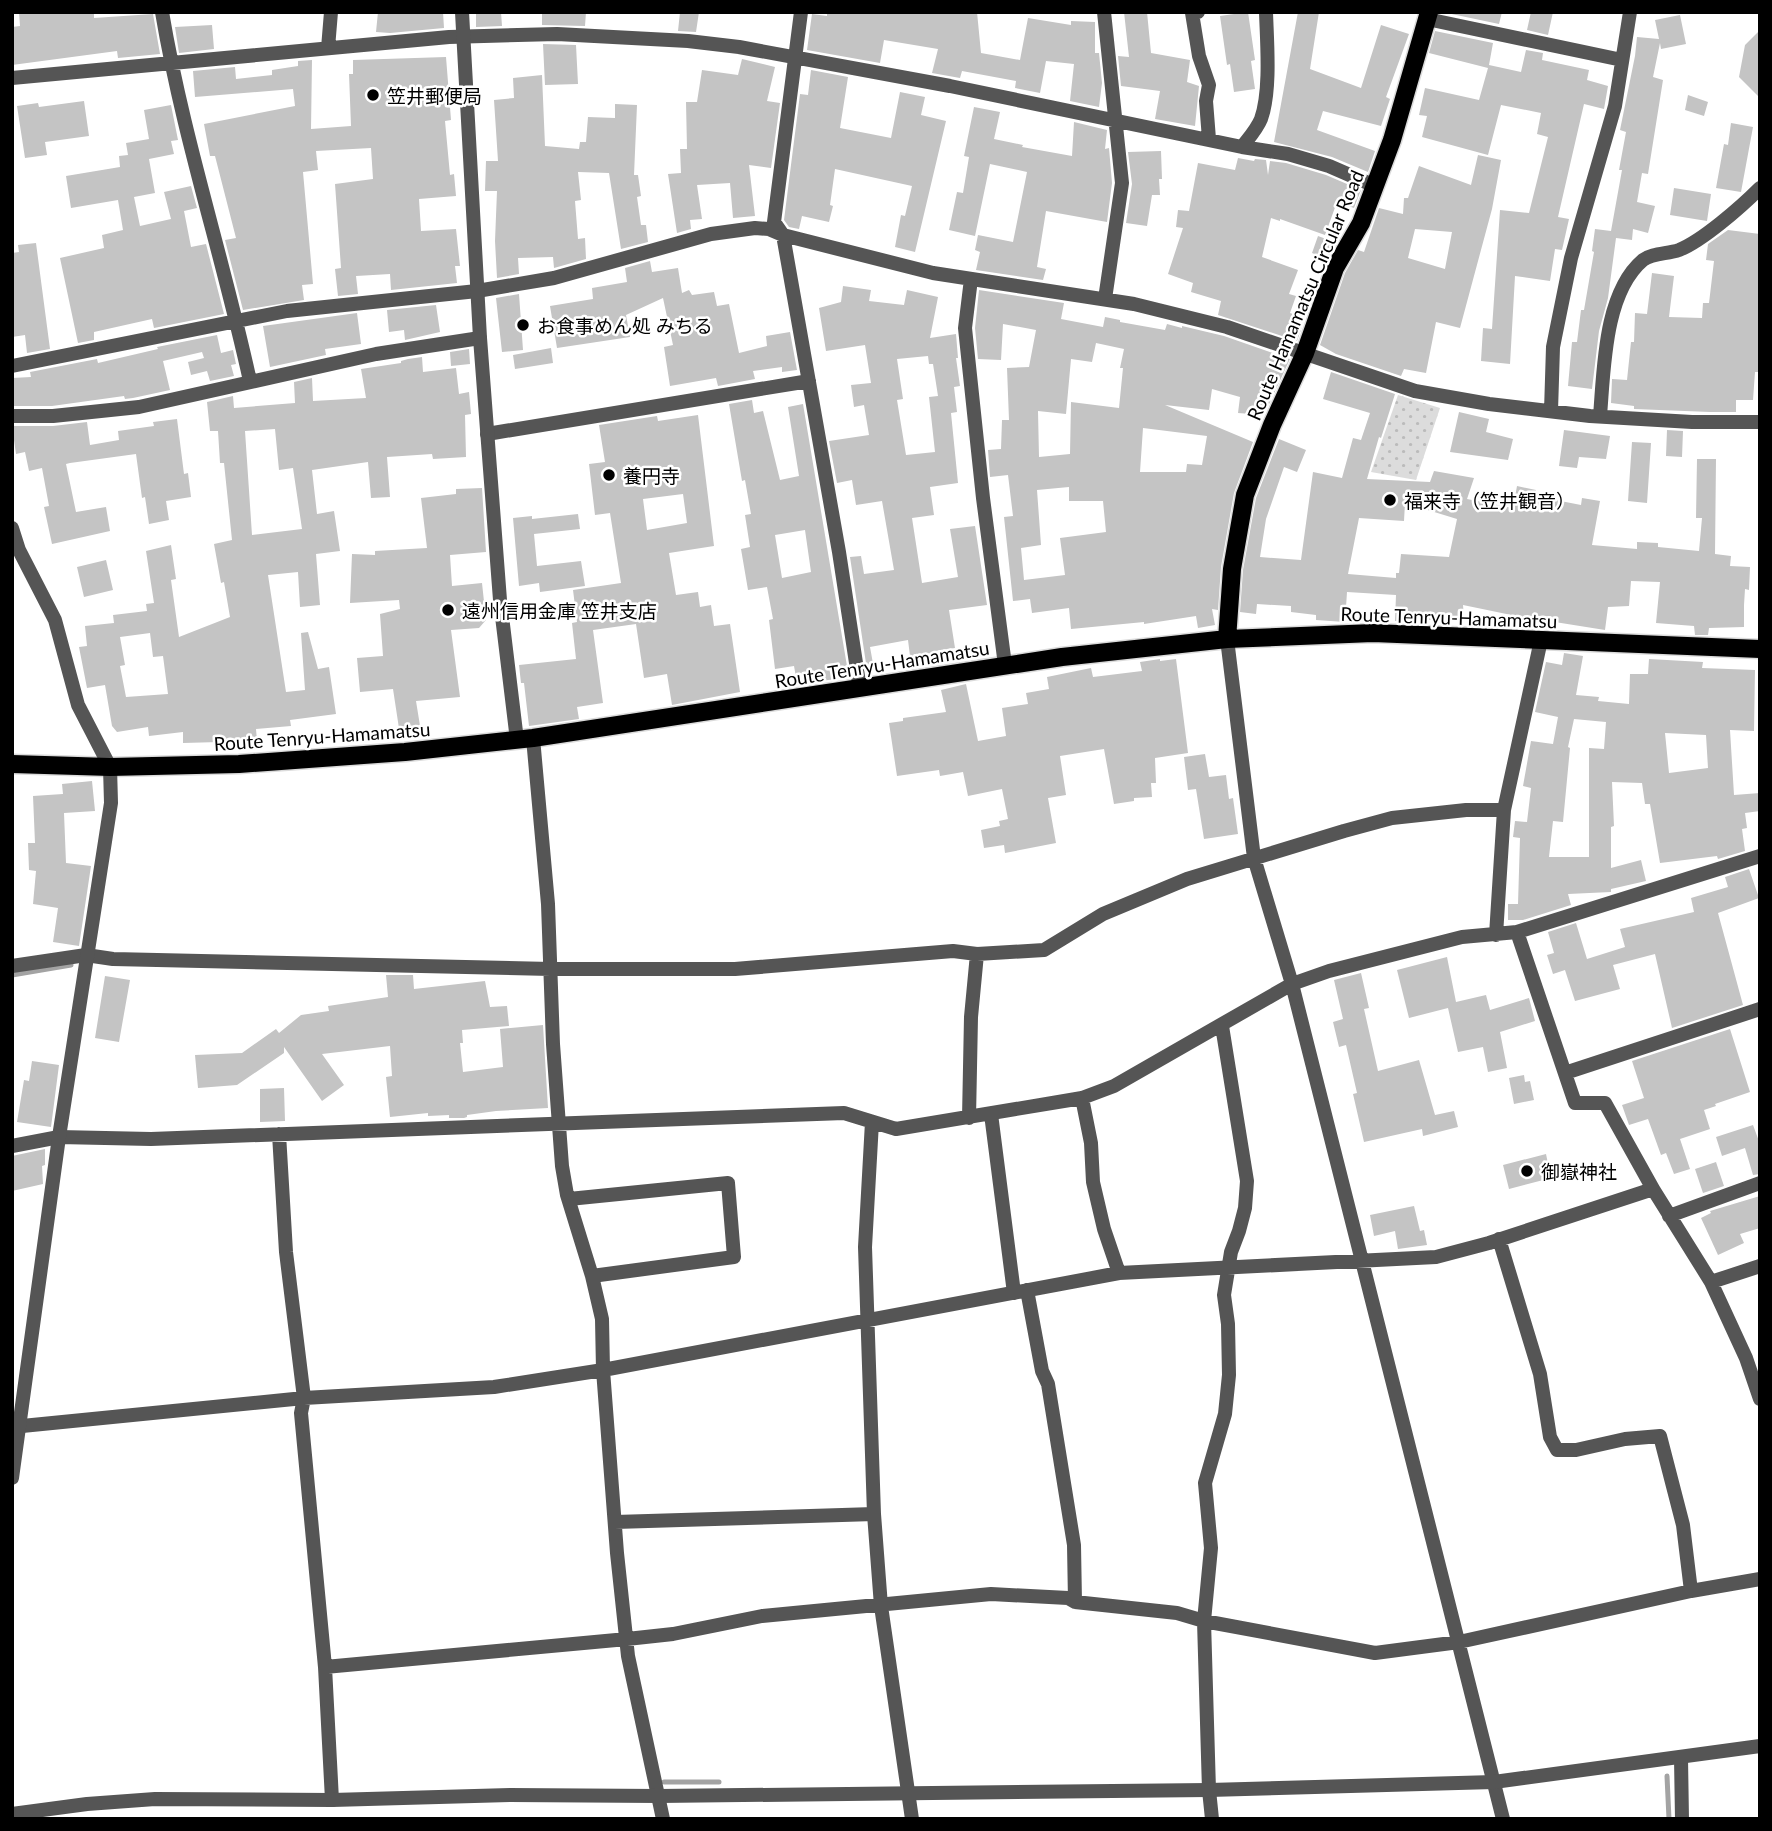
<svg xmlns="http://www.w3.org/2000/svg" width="1772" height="1831" font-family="Lato,'Noto Sans JP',sans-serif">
	<defs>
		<pattern id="grass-dots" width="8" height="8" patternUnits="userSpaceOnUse" patternTransform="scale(1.75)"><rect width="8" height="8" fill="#dcdcdc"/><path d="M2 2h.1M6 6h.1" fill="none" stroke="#bbb" stroke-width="1.8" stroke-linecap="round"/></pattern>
	</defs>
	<rect width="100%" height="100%" fill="#fff"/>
	<path fill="url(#grass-dots)" d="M1398,395L1440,408L1416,480L1371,472Z"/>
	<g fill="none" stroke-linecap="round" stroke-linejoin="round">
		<path stroke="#a3a3a3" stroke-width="5" d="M12,975L71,965
			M1667,1776L1669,1819
			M664,1782H719"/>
	</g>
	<path fill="#c4c4c4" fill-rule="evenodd" d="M19,12H94V18L153,14L160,54L118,58L117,51L12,65V27L20,26Z
		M378,12H443L444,28L390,33L376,32Z
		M476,12H501L502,26L476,27Z
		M547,12H586L585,26L542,25V14Z
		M680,12H699L696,32L678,31Z
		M827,12H977L981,53L1020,60L1028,18L1071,25V21L1095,22V53H1099L1102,83L1099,107L1070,101L1074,64L1046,61L1040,93L1015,88L1016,81L962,71L960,78L932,73L938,49L884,40L880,63L807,50L812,14L827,16Z
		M1124,12H1147L1151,53L1190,60L1187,82L1199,86L1195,126L1155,119L1160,91L1121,86L1118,56L1129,57Z
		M1248,12L1255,60L1251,61L1255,89L1234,92L1230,64L1227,65L1220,16Z
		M1298,12H1319L1310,69L1361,88L1381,25L1409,34L1386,97L1390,99L1381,126L1323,111L1317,130L1375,151L1368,172L1332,157L1274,142Z
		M1442,12H1502L1499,24Z
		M1531,12H1553L1548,35L1527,30Z
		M1680,15L1686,44L1661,49L1660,43L1653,77L1663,80L1648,174L1642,173L1637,202L1655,206L1648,233L1633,229L1632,240L1616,238L1608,298L1599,331L1592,389L1568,386L1572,342H1577L1581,310H1584L1594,252L1592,251L1595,229L1611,231L1622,170H1619L1626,132L1620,130L1635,56L1637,37L1659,39L1655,20Z
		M212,25L214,49L179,53L175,27Z
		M1760,30V98L1739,77L1745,45Z
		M1435,31L1493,43L1489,65L1521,72L1526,50L1543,53L1542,60L1589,70L1587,80L1608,86L1604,109L1584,104L1558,217L1569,219L1562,250L1555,249L1550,281L1515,276L1510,364L1481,361L1483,328L1492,329L1500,210L1529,213L1548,137L1537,134L1541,113L1501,105L1488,155L1422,137L1427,116L1419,115L1425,88L1479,100L1488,68L1429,53Z
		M543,44L576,45L578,84L545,85Z
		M446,57L451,120L445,121L450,175L454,174L456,196L419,199L421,231L456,229L460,266H455L457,283L391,290L390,274L356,276L358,294L338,296L335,269L341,268L335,184L373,179L371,148L316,151L318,170L303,172L313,284L302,285L304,300L243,310L225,240L236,238L215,156H210L204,124L295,106L293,89L195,97L193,71L235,67L236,79L272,75V70L298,66V61L312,60L311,129L351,126L349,74H353V60Z
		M742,59L775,67L767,101L780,103L771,168L749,165L755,216L733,218L730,183L697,185L702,219L690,220L691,229L677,233L668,174L681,173L680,149H687L686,102H697L702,70L738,75Z
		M811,70L848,77L840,128L891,138L900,92L925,97L921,115L946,121L915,252L895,247L901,215L905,216L912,186L835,169L830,205L833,206L829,222L802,216L799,229L789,227L784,220L800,94L808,95Z
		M542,75L545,146L579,149L580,142H586L588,117L615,118V104L637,105L634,175H638L641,196L637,197L641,225H646L648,242L621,249L609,173L578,172L581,200L575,201L578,239L585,238L586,259L554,268L553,257L518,258L519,274L497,278L495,241L497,191H485L486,161H498L494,100L514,98L513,78Z
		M1688,95L1708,102L1704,116L1685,110Z
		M84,101L89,136L45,142L47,155L25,158L17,106L38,103L39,107Z
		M171,105L178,140L171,141L174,154L149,159L155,193L134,197L140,226L171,219L164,192L191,186L197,208L184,211L191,247L206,244L224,314L154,328L152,319L94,332V340L78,343L60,258L104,248L102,235L123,230L118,200L71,208L66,176L120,167L119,156L128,155L126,143L149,139L144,110Z
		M974,107L1000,112L994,139L1023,145L1022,147L1072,156L1074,122L1107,130L1105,149L1109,148L1112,183L1107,222L1046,211L1037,267L1046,269L1043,280L976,270L980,252L975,250L978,235L1013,242L1027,172L990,164L975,236L949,230L957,192L963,193L969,157L964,156Z
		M1731,123L1753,127L1741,192L1716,188L1724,144L1728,145Z
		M1161,151L1162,179H1159L1160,195H1152L1147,226L1126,223L1132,184L1128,152Z
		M1478,155L1501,160L1492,209L1460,328L1436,322L1426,373L1404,369L1401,376L1336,354L1320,345L1345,273L1358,250L1364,252L1379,208L1403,214L1404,198H1408L1419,166L1471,185ZM1415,229L1452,232L1445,269L1408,258Z
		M1238,158L1254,161L1255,159L1266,160L1268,175L1270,161L1286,163L1326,175L1361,190L1354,208L1337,202L1325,235L1280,219V221L1271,218L1262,257L1298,270L1289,294L1296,296L1290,313L1305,318L1297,341L1218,315L1221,301L1191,292L1193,283L1168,274L1183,228L1176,227L1178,210L1189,211L1198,163L1235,170Z
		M1674,188L1711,194L1707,221L1670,215Z
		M1728,230L1760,234V372H1755L1753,400H1736V412H1710L1634,409V406L1611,403L1612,379L1627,380L1631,342H1634L1635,313L1647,314L1652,273L1674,276L1669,317L1702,318L1703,303H1709L1714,261L1706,260L1708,244Z
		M1318,236L1337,243L1327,259L1312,253Z
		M36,243L50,349L27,353L25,335L12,337V253L19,252L18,245Z
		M650,261L652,272L678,268L682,293L689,290L692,295L714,292L717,306L729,304L739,353L767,346L766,336L790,332L797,370L782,372V367L753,371L755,379L718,386L716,378L670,386L664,347L673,345L663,298L626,315L630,337L557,348L550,306L593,299L592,288L627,282L625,268Z
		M843,286L871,290L869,301L904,305L907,290L938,297L930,338L956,334L958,358H956L960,386L954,387L957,412L951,413L958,483L930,487L934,515L912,518L922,583L958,577L950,529L975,526L987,605L949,610L955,648L935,651L936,662L916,665L915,656H910L908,640L870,647L874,669L867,670L850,557L861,556L864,574L894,570L882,501L856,505L852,480L837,483L829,441L869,435L864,405L854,407L851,385L871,383L865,345L826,351L819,308L841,302ZM928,356L929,364H933L938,396L929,397L935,452L906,455L897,400L903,399L897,359Z
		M979,290L1064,303L1061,319L1103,327L1105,317L1120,320V322L1165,330L1167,324L1182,328V326L1224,336L1290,359L1264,415L1238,413L1240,397L1212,389L1209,410L1165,405L1253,442L1234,493L1221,567L1218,610L1212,609L1215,625L1198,628L1196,616L1144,624V622L1071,629L1069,608L1032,613L1030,599L1013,601L1004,517L1013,516L1008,475L990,477L988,450L1001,449L1002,420H1009L1007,368L1029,367L1036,330L1003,324L1001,360L978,359L975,328ZM1096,343L1124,349L1120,368H1123L1119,408L1071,402L1070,454L1039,457L1038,411L1066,414L1071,359L1092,362ZM1143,428L1207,436L1202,465L1187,464L1186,472H1140ZM1069,487V501H1103L1106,532L1060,538L1065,575L1024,580L1021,548L1041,545L1037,490Z
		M519,294L523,350L502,352L496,298Z
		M436,305L440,332L405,340L404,330L389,332L387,310Z
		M357,313L361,344L325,349L326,355L270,367L263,326Z
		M217,335L221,353L233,350L236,364L231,365L234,376L210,381L207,371L191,375L188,362L204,358L202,352L163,361L170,390L133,398L125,399L124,396L52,406H12V378L31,377L30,372L97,359L98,363L158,349L157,347Z
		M551,348L553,363L515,369L513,355Z
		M469,349L470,364L451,366L450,352Z
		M422,357L423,372L456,368L459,394L469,392L471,414L465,415L466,457L433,459L432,454L387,457L390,497L371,498L368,462L312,470L317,514L334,511L340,551L316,554L320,605L300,607L298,572L268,575L286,692L305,690L301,633L308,632L318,669L329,667L336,714L290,720L291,726L256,729L257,741L183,743V732L149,736L148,727L117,732L112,726L105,685L87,688L79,647L87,646L85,626L114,623L113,615L147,611L146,604L154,603L146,551L171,545L176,579L171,580L179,637L230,617L224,582L221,583L214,544L232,540L224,463H220L218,431H210L207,402L233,396L234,408L295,403L294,382L312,378L313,401L366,398L361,369L401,363V361L408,359ZM275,429L279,470L293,468L302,529L252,535L245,431ZM150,633L153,657L163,656L168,694L126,697L120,666L125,665L120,637Z
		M1331,372L1395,394L1381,438L1379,437L1367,479L1430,482L1434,471L1474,478L1467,499L1513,508L1517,486L1536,490L1535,496L1581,505L1582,498L1600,501L1592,545L1637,549V542L1658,543V547L1699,551L1702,518H1696L1697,459H1716L1715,554L1731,556L1730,566L1750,567L1749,590L1745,589L1744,605V627L1709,628L1708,635H1695L1694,626L1656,623L1660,582L1631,581L1629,606L1608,607L1605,630L1536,619L1535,622L1521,620V617L1463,605L1464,619L1395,621L1396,595L1347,592L1345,622L1316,620V615L1291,612V606L1257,604L1256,614L1240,612L1243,570L1256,498L1279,439L1306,450L1297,472L1284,467L1266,519L1260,557L1301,560L1313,472L1342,478L1353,438L1361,440L1370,413L1323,399ZM1405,503L1457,519L1449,557L1401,554L1399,573H1396V578L1348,574L1359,518L1404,521Z
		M752,400L754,413L763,411L780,480L799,476L788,407L803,404L849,678L797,683L794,666L775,669L769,620L773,619L767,587L748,590L741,549L750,547L745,515L751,514L745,480L742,481L729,404ZM805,530L811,572L782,578L775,535Z
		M1459,412L1489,419L1486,432L1513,439L1508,460L1450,452Z
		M698,415L714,546L669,553L676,595L698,592L700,607L711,605L714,626L730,624L740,692L672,705L667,674L644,678L636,624L593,630L603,703L577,707L579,719L529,726L524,683H521L519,665L576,659L572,623L577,622L573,590L621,583L610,513L595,515L589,464L605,462L599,425L657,416L658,421ZM683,494L687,523L647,530L643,499Z
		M177,419L184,474L188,473L191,497L166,501L169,520L149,524L145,497L142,498L136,454L70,463L66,464L76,512L106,507L110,531L52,544L44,507L49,506L42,468L29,471L25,452L16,454L12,426H53L87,422L90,445L119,440L118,431L154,426L153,422Z
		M1564,430L1610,436L1606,459L1579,457L1577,468L1559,466Z
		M1667,430L1683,431L1682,457L1666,456Z
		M1632,442L1651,443L1647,503L1628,501Z
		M482,488L486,552L450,555L452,586L482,583L486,620L479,628L451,630L460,697L416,701L421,732L400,735L393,689L360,692L357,658L383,656L380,614L400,609L399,600L350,603L352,554L375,555V551L427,548L421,498L456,494V489Z
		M578,514L580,529L534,534L537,566L581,561L585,586L540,592L539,583L519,586L513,518L532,516V519Z
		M106,560L113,590L84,597L77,567Z
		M1564,653L1583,656L1576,695L1599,697L1598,701L1629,704L1630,674H1648L1649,659L1703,662L1702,668L1755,670L1754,731L1730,730L1734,795L1760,793V811L1745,813L1747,828L1742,829L1745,851L1718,859L1717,856L1660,863L1650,804H1645L1642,783L1612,782L1614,826L1611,827V868L1641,860L1646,881L1611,889V892L1568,894L1571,905L1523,920H1508V904H1518L1520,838L1513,837L1515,821L1527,822L1531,788L1523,786L1531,741L1553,744L1558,717L1535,712L1546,662L1562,665ZM1574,719L1606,722L1604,749L1589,748V857H1549L1553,821L1563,822L1570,748L1568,747ZM1665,733L1706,735L1708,768L1669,773Z
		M1160,659V661L1176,659L1188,753L1155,758L1156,783H1151L1152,797L1134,798V801L1114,804L1104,749L1060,756L1066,795L1048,798L1056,843L1005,853L1004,845L984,848L981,830L1000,826L999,821L1008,819L1002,789L968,796L963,772L940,776L939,770L897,776L889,723L903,721V718L946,712L941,690L966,684L978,741L1006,736L1002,708L1028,704L1026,693L1049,689L1047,677L1091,668L1093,677L1142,671L1140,662Z
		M1205,754L1209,777L1226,775L1229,799L1233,798L1238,834L1204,839L1196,789L1188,790L1184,757Z
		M92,781L95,811L64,813L66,863L91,866L79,946L53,942L58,908L33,904L36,871L29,870L28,843H35L33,796L63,794L62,784Z
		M1749,869L1759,898L1718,913L1743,1005L1672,1028L1655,954L1613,965L1620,989L1575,1001L1565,970L1553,974L1547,955L1554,953L1548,932L1576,923L1587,959L1625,947L1620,929L1694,912L1691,898L1728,887L1725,877Z
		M1447,957L1456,1002L1486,995L1490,1010L1529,998L1535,1021L1500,1032L1507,1068L1488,1072L1483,1047L1458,1052L1448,1008L1409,1018L1397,970Z
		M1361,973L1369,1008L1364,1009L1378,1071L1419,1060L1435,1115L1454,1111L1458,1127L1423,1136L1422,1129L1364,1142L1353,1094L1357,1093L1346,1045L1339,1047L1333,1022L1343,1019L1334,980Z
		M386,975H413L414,989L485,981L490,1007L507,1006L509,1026L462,1030L463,1043H460L463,1072L503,1067L500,1029L543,1025L548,1108L496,1111L467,1115V1117L464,1118H449V1115L428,1116V1113L390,1117L386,1077L392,1076L390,1046L322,1054L344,1085L322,1101L284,1047V1053L237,1085L198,1088L195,1055L242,1053L276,1029L279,1033L301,1015L329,1011L328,1006L388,997Z
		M105,976L130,980L119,1042L95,1038Z
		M1730,1029L1750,1092L1715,1104L1716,1106L1704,1110L1710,1129L1680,1139L1690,1169L1674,1174L1666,1153L1661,1155L1648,1119L1629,1125L1622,1105L1644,1098L1632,1061Z
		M32,1061L59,1065L51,1127L17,1122L24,1080L29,1081Z
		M1524,1075L1525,1082L1530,1081L1534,1100L1514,1104L1509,1078Z
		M284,1088L285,1121L260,1122V1089Z
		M1753,1125L1760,1144V1174L1753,1175L1745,1148L1722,1156L1716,1137Z
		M45,1149V1165L42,1166L43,1184L12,1191V1156Z
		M1546,1154L1551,1178L1509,1189L1503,1165Z
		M1716,1162L1724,1186L1703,1193L1695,1169Z
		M1760,1196V1228L1740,1234L1744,1243L1718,1255L1701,1218L1711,1213L1710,1211Z
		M1414,1206L1420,1231L1424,1230L1427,1245L1398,1249L1395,1231L1374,1236L1370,1215Z"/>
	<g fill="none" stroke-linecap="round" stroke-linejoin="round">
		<defs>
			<path id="primary" d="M1227,639L1232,569L1245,495L1272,425L1305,353L1335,268L1361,223L1392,140L1429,12
				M12,764L110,767L239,764L405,752L533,738L1062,657L1227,639L1373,633L1760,649"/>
		</defs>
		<use href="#primary" stroke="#dbdbdb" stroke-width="21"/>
		<path stroke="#555" stroke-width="14" d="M162,12C183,137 223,257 250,381
			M801,12L774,222L783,235L839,552L860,689
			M1104,12L1122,183L1105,299
			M1198,12L1192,13L1199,56L1209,85L1206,101L1209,139
			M1427,19L1622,60
			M328,48L331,12
			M12,78L449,37L557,34L688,41L739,47L950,86L1242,147L1288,154L1329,166L1375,186
			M1242,147C1248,139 1257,129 1261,119C1271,91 1267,43 1266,12
			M971,279L965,328L983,498L1005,665
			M12,366L287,311L477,291L554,278L711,234L755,228L769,229L783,235L933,273L1134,304L1227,327L1415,391L1489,404L1590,416L1692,422H1760
			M1551,411L1553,347L1571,258L1615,106L1630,12
			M12,416H53L139,407L376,354L480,338
			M1600,416C1604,369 1604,293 1643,260C1652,253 1668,254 1679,250C1702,241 1741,207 1760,188
			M487,434L809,381
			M12,528L19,550L55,620L78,705L110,767
			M1227,639L1254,858L1292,984L1503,1819
			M533,738L548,904L553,1044L562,1166L567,1195L592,1276L602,1319L603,1370L617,1553L628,1656L663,1819
			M1517,932L1575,1103H1605L1653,1189
			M1496,935L1504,810
			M977,954L1044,950L1103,914L1187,879L1344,831L1392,818L1466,810H1504L1541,640
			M12,966L86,955L113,959L551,969H735L953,951L977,954L971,1017L969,1118
			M1565,1073L1760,1009
			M1082,1098L1091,1143L1093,1182L1104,1229L1119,1273
			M991,1114L1014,1293
			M872,1122L865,1247L874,1514L881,1606L912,1819
			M279,1134L286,1252L304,1398L301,1413L325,1667L332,1800
			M12,1146L59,1137L151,1139L844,1113L896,1129L1082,1098L1114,1086L1292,984L1329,971L1462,937L1517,932L1760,856
			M569,1199L728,1183L734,1257L592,1276
			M1669,1216L1760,1183
			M1499,1239L1540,1374L1550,1437L1557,1450H1576L1625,1439L1660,1436L1683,1525L1691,1591
			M1711,1282L1746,1358L1760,1399
			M1027,1290L1042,1371L1048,1384L1074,1545L1075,1602
			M12,1427L304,1398L494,1387L603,1370L1119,1273L1436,1257L1489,1243L1653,1189L1711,1282L1760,1266
			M615,1522L874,1514
			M325,1667L627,1639L673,1634L762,1616L991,1594L1068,1598L1075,1602L1177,1613L1204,1621L1375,1653L1459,1642L1691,1591L1760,1579
			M1681,1758L1682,1819
			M1212,1819L1209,1790L1204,1621L1211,1548L1205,1483L1225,1414L1229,1375L1228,1324L1224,1295L1231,1252L1239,1231L1245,1208L1247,1181L1222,1026"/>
		<path stroke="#555" stroke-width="14" d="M462,12L480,338L500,600L517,740
			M12,1478L59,1137L111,803L110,767
			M12,1814L87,1804L155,1799L332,1800L510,1795L659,1796L1209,1790L1494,1782L1760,1746"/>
		<use href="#primary" stroke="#000" stroke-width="18"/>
	</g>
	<g fill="#000" stroke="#fff" stroke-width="2.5">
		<circle cx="373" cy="95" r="7"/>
		<circle cx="523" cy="325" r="7"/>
		<circle cx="609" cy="475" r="7"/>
		<circle cx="1390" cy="500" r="7"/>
		<circle cx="448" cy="610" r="7"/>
		<circle cx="1527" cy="1171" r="7"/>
	</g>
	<g text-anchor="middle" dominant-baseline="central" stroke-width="5" stroke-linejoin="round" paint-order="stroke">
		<g font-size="19" fill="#000" stroke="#fff" text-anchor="start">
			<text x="387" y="95">笠井郵便局</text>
			<text x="537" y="325">お食事めん処 みちる</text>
			<text x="623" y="475">養円寺</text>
			<text x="1404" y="500">福来寺（笠井観音）</text>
			<text x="462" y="610">遠州信用金庫 笠井支店</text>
			<text x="1541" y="1171">御嶽神社</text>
		</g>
		<g font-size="19" fill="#000" stroke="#fff">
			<text transform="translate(1305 295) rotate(-67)">Route Hamamatsu Circular Road</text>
			<text transform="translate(1449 617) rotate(2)">Route Tenryu-Hamamatsu</text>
			<text transform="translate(882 664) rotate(-9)">Route Tenryu-Hamamatsu</text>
			<text transform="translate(322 736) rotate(-4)">Route Tenryu-Hamamatsu</text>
		</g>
	</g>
	<rect width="1772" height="1831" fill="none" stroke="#000000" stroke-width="28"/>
</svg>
